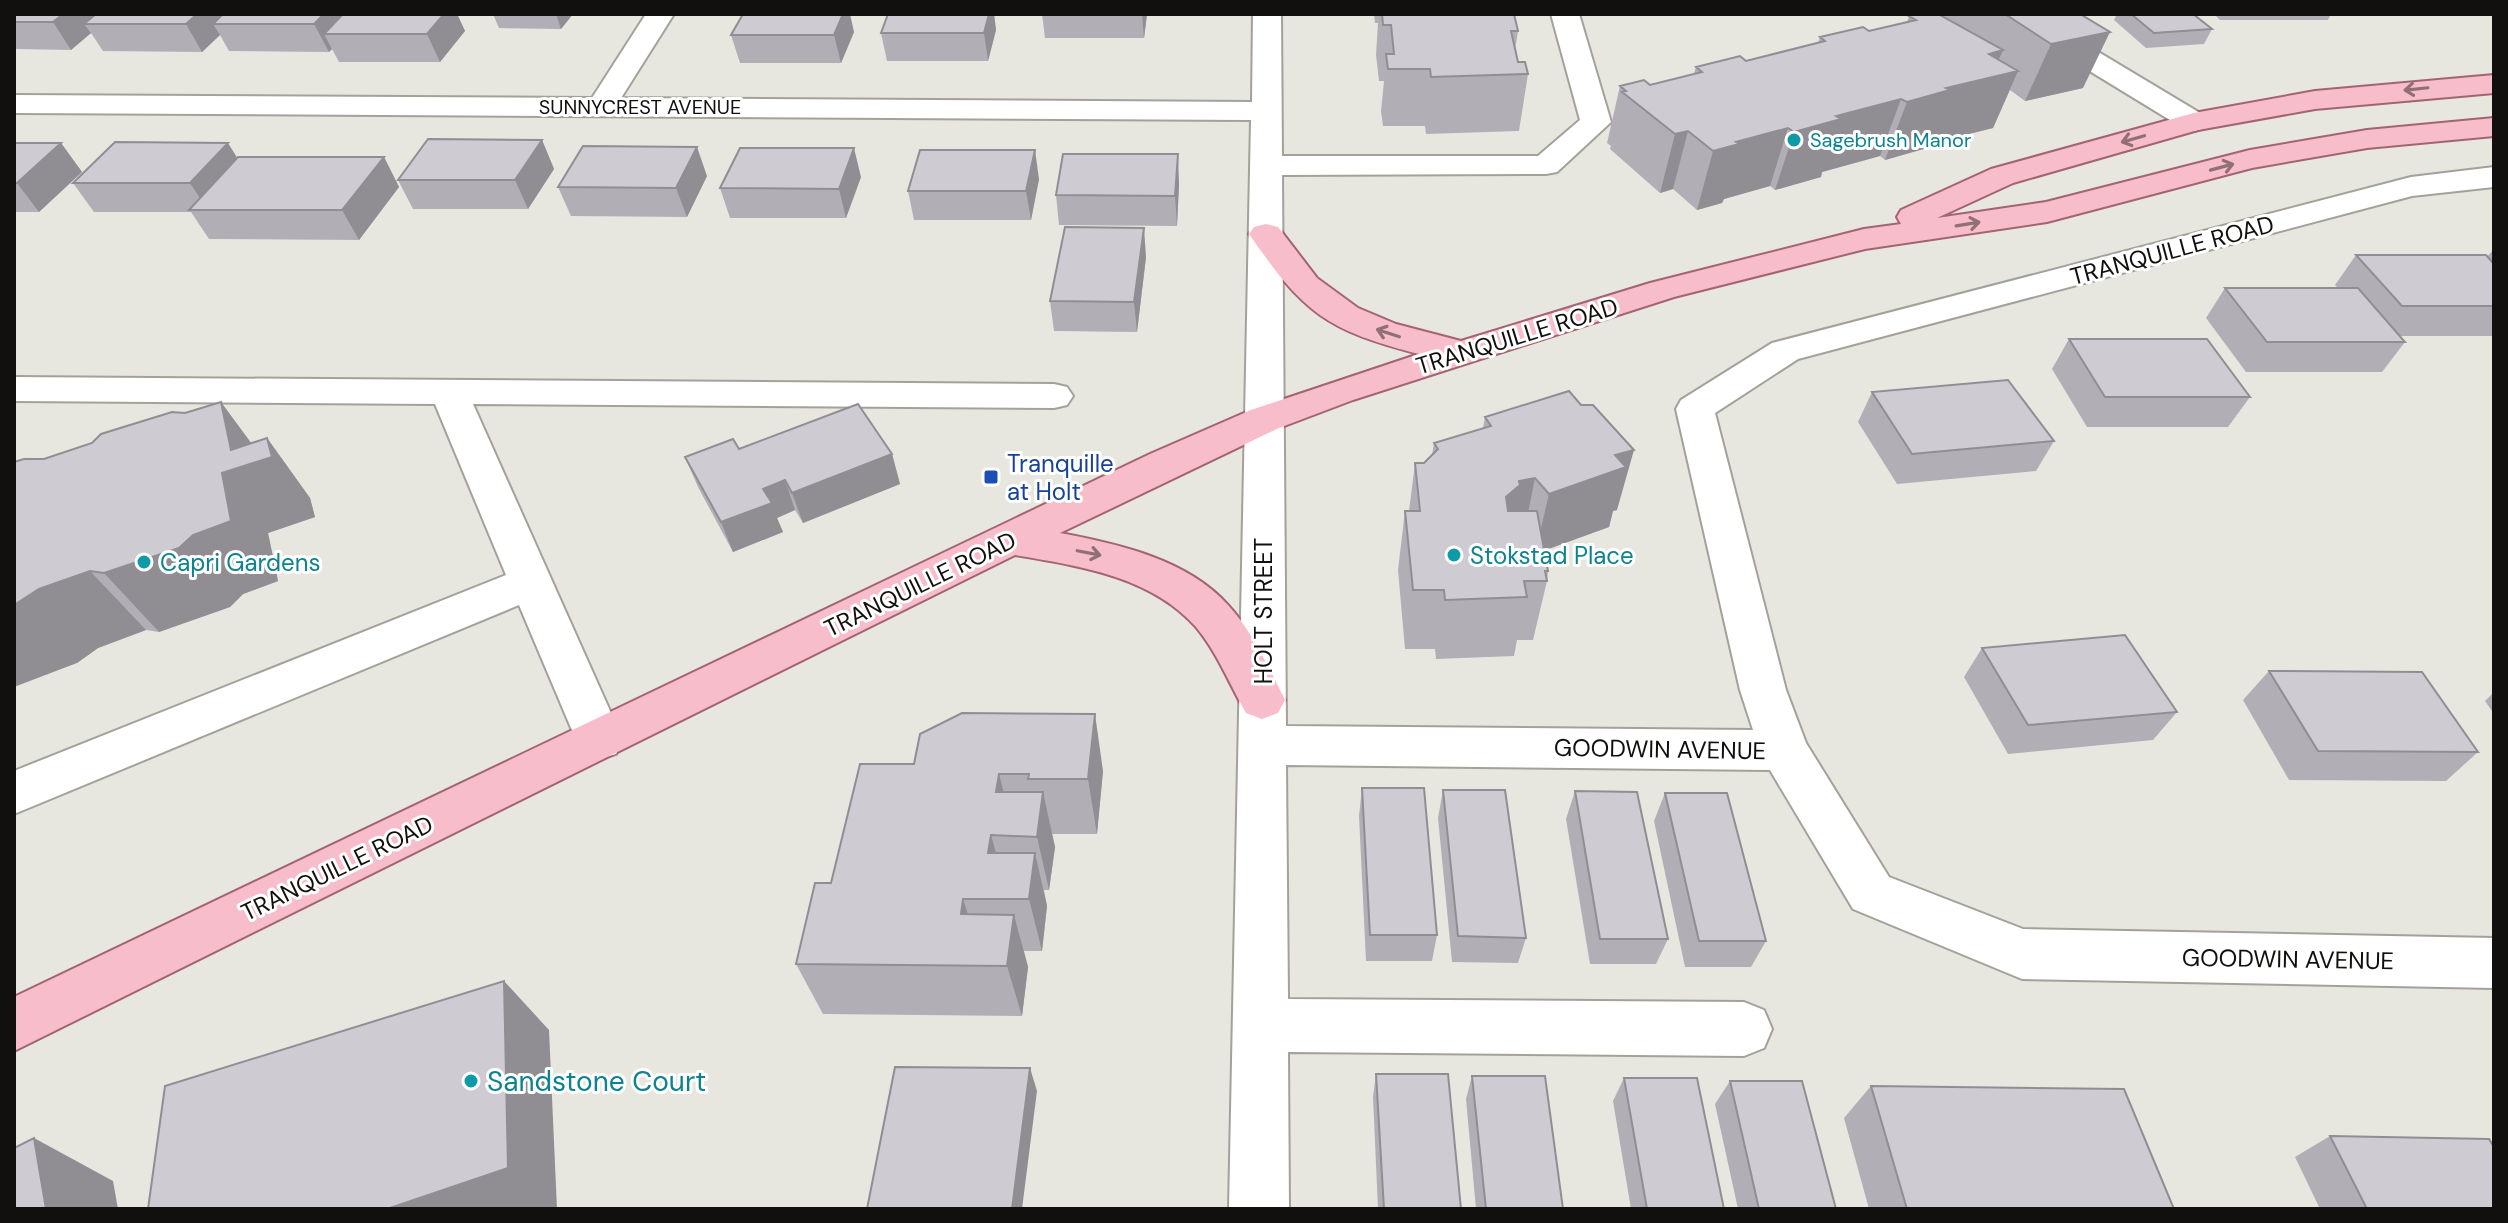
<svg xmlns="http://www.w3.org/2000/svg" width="2508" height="1223" font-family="'DM Sans',sans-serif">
	<rect width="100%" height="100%" fill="#e8e7df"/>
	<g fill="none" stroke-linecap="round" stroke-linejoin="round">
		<defs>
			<path id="minor" d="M646,14H674L621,98L1252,102L1253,14H1281L1282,156H1538L1580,120L1551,14H1579L1611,122L1557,172L1546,174L1282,175L1286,726L1753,730L1740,690L1676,409L1681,400L1772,343L2411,177L2494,167V187L2412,196L1798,359L1715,413L1786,690L1806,743L1889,877L2023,929L2494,938V988L2022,979L1853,909L1770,770L1286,765L1288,999L1744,1002L1764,1010L1772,1029L1764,1048L1744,1056L1288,1052L1289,1209H1229L1251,120L14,113V95L592,98Z
				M2002,14H2035L2205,116L2209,122L2205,128L2194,131L2183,128L2006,20Z
				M14,377L1054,384L1067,387L1073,396L1067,405L1054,408L473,404L623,740L616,754L599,759L582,754L519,605L14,814V771L506,575L435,404L14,401Z"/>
			<path id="major" d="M2494,75V93L2315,109L2198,130L2013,183L1937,218L2046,202L2250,150L2367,130L2494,118V136L2367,148L2252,168L2047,222L1865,249L1674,297L1353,400L1279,428L1060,533C1118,544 1187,559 1228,605C1252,631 1269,668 1285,700L1278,713L1262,719L1246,713C1230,685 1217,652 1196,627C1151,576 1079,566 1015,555L14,1051V997L1150,454L1251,410L1419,354C1326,330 1304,313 1249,234L1254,227L1266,224L1278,227L1317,278L1358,308L1396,324L1461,341L1650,283L1864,229L1901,224L1897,217L1901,210L1991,169L2194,113L2315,91Z"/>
		</defs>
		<use href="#minor" stroke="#a3a19a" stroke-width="4"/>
		<use href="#major" stroke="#a36471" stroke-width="4"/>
		<use href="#minor" fill="#fff" fill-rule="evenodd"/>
		<use href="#major" fill="#f7bdca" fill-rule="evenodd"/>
	</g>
	<path fill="#b1afb5" d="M14,14H457L465,31L440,62H339L332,49L329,52L229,51L220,35L202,52L103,51L91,33L71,50L14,49Z
		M493,14H573L561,29L499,28Z
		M888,14H994L996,30L988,61H887L881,33Z
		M1042,14H1147L1144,38H1045Z
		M1374,14H1514L1518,31L1515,50L1518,62L1528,74L1519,131L1426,134L1425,126H1383L1381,111L1384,81H1379L1376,55L1378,23H1375Z
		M1904,14H2080L2083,88L2025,101L2010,90L1993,128L1928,144L1927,148L1885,160L1880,156L1822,172L1821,177L1775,190L1770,186L1724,199L1722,203L1697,210L1673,189L1660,193L1610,149L1611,146L1607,143L1620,86L1650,85L1694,74L1696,67L1746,61L1818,43L1820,37L1869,31L1907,22L1909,17Z
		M2117,14H2193L2212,29L2204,44L2146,48L2114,20Z
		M2214,14H2331L2328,20H2220Z
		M2342,14H2420L2418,16H2344Z
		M854,32L841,63H740L731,35Z
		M542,140L554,169L528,209H413L398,180Z
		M14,143H61L82,172L39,212H14Z
		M237,157H384L399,187L359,240L209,239L191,212H94L73,183Z
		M707,176L687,217L571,216L558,187Z
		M861,177L846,218H730L720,188Z
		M1039,179L1031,220H914L908,191Z
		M1179,184L1177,226L1059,225L1056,195Z
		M2494,249V336H2400L2405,342L2382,372H2246L2206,318L2225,288H2338L2335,285L2356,255L2487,257Z
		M1146,257L1137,332L1054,331L1050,301Z
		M2069,339L2250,397L2228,427H2087L2052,369Z
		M1872,392L2054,441L2036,471L1897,484L1858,422Z
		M185,413L251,443L267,438L310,498L315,517L268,533L278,581L243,594L230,607L159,632L146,630L98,648L77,663L44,459Z
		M1485,417L1617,510L1613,511L1609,527L1544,550L1548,571L1547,581L1533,640H1517L1514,656L1436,659L1435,649H1405L1398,570L1405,511H1409L1415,463H1424L1432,455L1434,443L1483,428Z
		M739,449L892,454L900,484L803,523L795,510L777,518L783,532L733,552L698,487L685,457Z
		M1982,648L2177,712L2153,740L2008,754L1964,677Z
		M2269,671L2478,752L2446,781L2289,780L2243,700Z
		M2494,692V714L2485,701Z
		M914,764L1103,771L1097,834H1052L1055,847L1049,890H1044L1047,906L1042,951H1024L1028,967L1022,1016L823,1014L796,964L831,883Z
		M1362,788L1437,935L1432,961H1366L1359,816Z
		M1443,790L1526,938L1518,963L1452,962L1438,818Z
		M1575,791L1668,939L1656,964H1590L1566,819Z
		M1665,793L1766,941L1751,967H1685L1654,821Z
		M1376,1074L1461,1209H1378L1373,1097Z
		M1472,1076L1563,1209H1476L1466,1099Z
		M1624,1078L1724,1209H1631L1613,1101Z
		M1730,1081L1836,1209H1738L1715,1104Z
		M1871,1086L2174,1209H1869L1844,1118Z
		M2330,1136L2494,1209H2320L2295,1157Z"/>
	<path fill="#908e93" d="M63,14H104L84,24L91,33L71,50L53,22Z
		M197,14H230L213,24L220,35L202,52L186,24Z
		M324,14H353L324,34L332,49L329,52L314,24Z
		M444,14H457L465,31L440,62L427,34Z
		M556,14H573L561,29Z
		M843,14H850L854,32L841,63L834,35Z
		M989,14H994L996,30L988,61L984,33Z
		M1142,14H1147L1144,38Z
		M2110,32L2083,88L2025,101L2051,44Z
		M2003,50L1991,77L2018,71L1993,128L1928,144L1927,148L1885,160L1907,102L1989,54Z
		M1901,99L1880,156L1822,172L1821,177L1775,190L1794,132L1836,116Z
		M1788,128L1770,186L1724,199L1722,203L1697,210L1713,151L1736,142Z
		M1688,131L1673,189L1660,193L1675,134Z
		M542,140L554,169L528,209L515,180Z
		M61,143L82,172L39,212L17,183Z
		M228,143L246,172L208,210L190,183Z
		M697,147L707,176L687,217L676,188Z
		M854,148L861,177L846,218L839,189Z
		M1035,150L1039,179L1031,220L1026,191Z
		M1178,154L1179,184L1177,226L1175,196Z
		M384,157L399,187L359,240L342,210Z
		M1144,228L1146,257L1137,332L1134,302Z
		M221,402L263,459L267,438L310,498L315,517L268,533L278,581L243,594L230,607L159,632L104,573L222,473L231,450Z
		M1634,450L1617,510L1613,511L1609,527L1535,554L1549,494L1615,455Z
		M892,454L900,484L803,523L792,493Z
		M1535,478L1523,538L1509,541L1506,497L1519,481Z
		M785,480L795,510L777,518L783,532L733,552L721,522L763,489Z
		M90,571L146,630L98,648L77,663L14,687V605L39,589Z
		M1095,714L1103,771L1097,834L1088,779Z
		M999,774L1013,829L996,792Z
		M1043,792L1055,847L1049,890L1037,837Z
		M991,835L1006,889L988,853Z
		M1035,853L1047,906L1042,951L1029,899Z
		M963,899L980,951L961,914Z
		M1014,915L1028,967L1022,1016L1007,966Z
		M504,981L549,1030L557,1209H387Z
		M1030,1068L1037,1091L1022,1209H1012Z
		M34,1138L113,1181L118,1209H46Z"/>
	<path fill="#cecbd2" stroke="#908e93" stroke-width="2" d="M14,14H63L53,22H14Z
		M96,14H197L186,24H84Z
		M223,14H324L314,24H213Z
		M343,14H444L427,34H324Z
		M743,14H843L834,35H731Z
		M888,14H989L984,33H881Z
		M1382,14H1514L1518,31H1511L1518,62H1525L1528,74L1431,77L1430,69H1388L1386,54H1394L1391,25H1383Z
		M1917,14H1938L2003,50L1989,54L2018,71L1946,88L1950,90L1907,102L1901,99L1836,116L1841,119L1794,132L1788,128L1736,142L1739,144L1713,151L1688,131L1675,134L1622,92L1626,91L1620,86L1644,80L1650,85L1702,72L1696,67L1740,56L1746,61L1825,41L1820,37L1863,27L1869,31L1916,20L1909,16Z
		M2005,14H2080L2110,32L2051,44Z
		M2131,14H2193L2212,29L2154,33Z
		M428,139L542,140L515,180H398Z
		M115,142L228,143L190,183H73Z
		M14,143H61L17,183H14Z
		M583,146L697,147L676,188L558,187Z
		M740,148H854L839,189L720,188Z
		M920,150H1035L1026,191H908Z
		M1063,154H1178L1175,196L1056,195Z
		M238,157H384L342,210H189Z
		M1065,227L1144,228L1134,302L1050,301Z
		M2356,255H2486L2494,264V306H2402Z
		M2225,288H2358L2405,342H2267Z
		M2069,339H2207L2250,397H2105Z
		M2008,380L2054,441L1912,454L1872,392Z
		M1569,391L1581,405H1593L1634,450L1615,455L1626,467L1549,494L1535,478L1519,481L1520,485L1506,497L1508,511H1537L1548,571H1545L1547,581H1524L1527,597L1445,600L1444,590H1413L1405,511H1420L1415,463H1424L1438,449L1434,443L1491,426L1485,417Z
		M221,402L231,450L267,438L272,457L222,473L231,521L193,535L179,548L104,573L90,571L39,589L14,605V462L24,459H44L92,443L101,434L172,412L185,413Z
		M858,404L892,454L792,493L785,480L763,489L772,503L721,522L685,457L733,439L739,449Z
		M2125,635L2177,712L2028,725L1982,648Z
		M2269,671L2422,672L2478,752L2318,751Z
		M962,713L1095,714L1088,779H1028L1029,774H999L996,792H1043L1037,837L991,835L988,853H1035L1029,899H963L961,914L1014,915L1007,966L796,964L815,883H831L860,764H914L920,734Z
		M1362,788H1424L1437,935H1370Z
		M1443,790H1505L1526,938L1458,936Z
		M1575,791L1637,792L1668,939H1600Z
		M1665,793H1727L1766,941H1699Z
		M504,981L508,1168L387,1209H148L165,1086Z
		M895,1067L1030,1068L1012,1209H867Z
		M1376,1074H1448L1461,1209H1384Z
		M1472,1076H1545L1563,1209H1486Z
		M1624,1078H1697L1724,1209H1647Z
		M1730,1081H1802L1836,1209H1759Z
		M1871,1086L2124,1089L2174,1209H1907Z
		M2330,1136L2489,1139L2494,1147V1209H2367Z
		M34,1138L46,1209H14V1148Z"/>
	<defs><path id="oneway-shaft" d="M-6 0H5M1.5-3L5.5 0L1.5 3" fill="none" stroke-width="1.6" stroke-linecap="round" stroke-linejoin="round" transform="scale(2)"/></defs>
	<g stroke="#906f75">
		<use href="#oneway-shaft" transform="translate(2416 89) rotate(174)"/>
		<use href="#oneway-shaft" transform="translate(2133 139) rotate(164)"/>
		<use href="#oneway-shaft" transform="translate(2222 167) rotate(-15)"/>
		<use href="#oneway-shaft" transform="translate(1968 224) rotate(-9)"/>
		<use href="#oneway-shaft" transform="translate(1388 333) rotate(-162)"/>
		<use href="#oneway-shaft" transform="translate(1089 553) rotate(11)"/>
	</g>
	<g fill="#0f9aa8" stroke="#fff" stroke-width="3">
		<circle cx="1794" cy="140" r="8"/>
		<circle cx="1454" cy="555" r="8"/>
		<circle cx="144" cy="562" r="8"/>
		<circle cx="471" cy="1081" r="8"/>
	</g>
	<rect fill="#1a4fb4" stroke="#fff" stroke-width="3" x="983" y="469" width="16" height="16" rx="4"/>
	<g text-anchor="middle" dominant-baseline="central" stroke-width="6" stroke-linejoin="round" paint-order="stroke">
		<g font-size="20" fill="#11100e" stroke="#fff">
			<text x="640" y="107">SUNNYCREST AVENUE</text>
		</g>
		<g font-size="20" fill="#0d838f" stroke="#fff" text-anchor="start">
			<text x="1810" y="140">Sagebrush Manor</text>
		</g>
		<g font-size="24" fill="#11100e" stroke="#fff">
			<text transform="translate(2172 250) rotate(-15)">TRANQUILLE ROAD</text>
			<text transform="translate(1517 336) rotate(-17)">TRANQUILLE ROAD</text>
			<text transform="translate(920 584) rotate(-26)">TRANQUILLE ROAD</text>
			<text transform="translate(1263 611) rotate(-90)">HOLT STREET</text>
			<text transform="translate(1660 749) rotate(1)">GOODWIN AVENUE</text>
			<text transform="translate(337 868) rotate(-26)">TRANQUILLE ROAD</text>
			<text transform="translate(2288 959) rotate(1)">GOODWIN AVENUE</text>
		</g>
		<g font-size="24" fill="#164399" stroke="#fff" text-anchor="start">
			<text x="1007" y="463">Tranquille<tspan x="1007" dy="28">at Holt</tspan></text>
		</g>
		<g font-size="24" fill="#0d838f" stroke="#fff" text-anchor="start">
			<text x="1470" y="555">Stokstad Place</text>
			<text x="160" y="562">Capri Gardens</text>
		</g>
		<g font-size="28" fill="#0d838f" stroke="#fff" text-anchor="start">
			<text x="487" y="1081">Sandstone Court</text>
		</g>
	</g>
	<rect width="2508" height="1223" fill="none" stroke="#11100e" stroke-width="32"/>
</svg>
